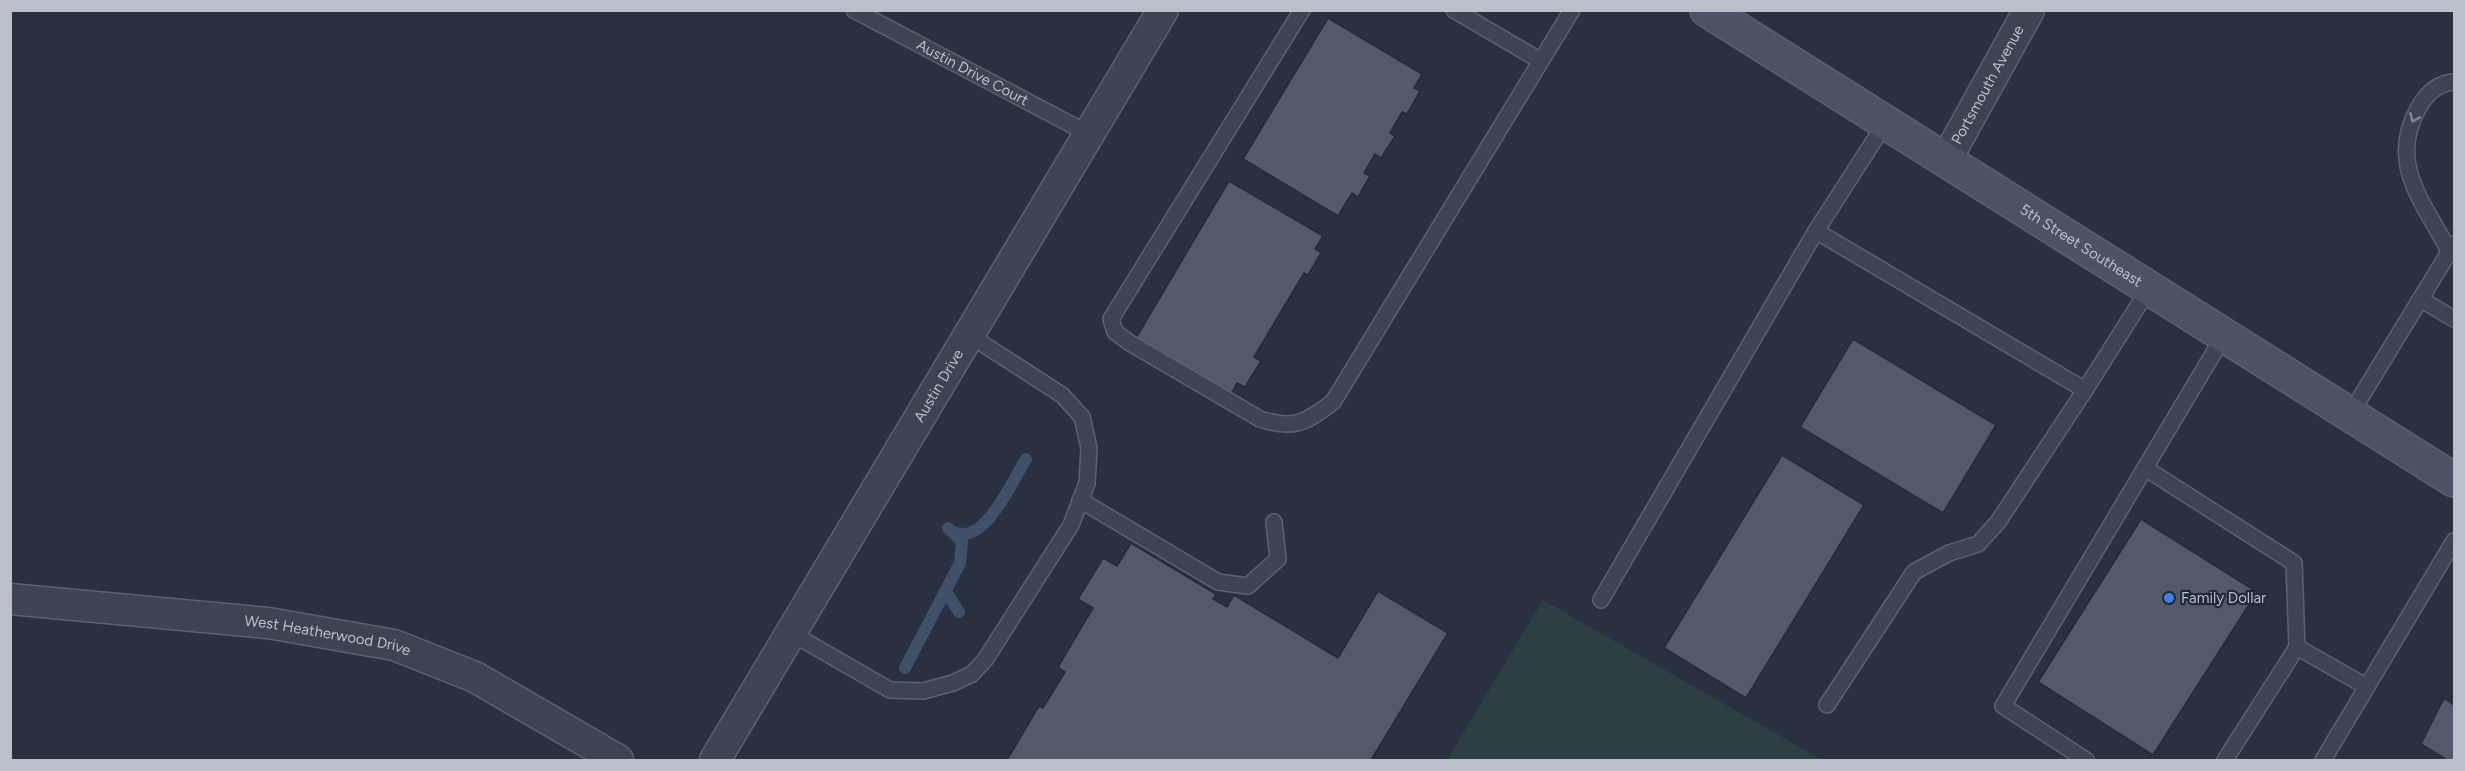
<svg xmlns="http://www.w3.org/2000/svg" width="2465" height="771" font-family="Figtree,sans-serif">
	<rect width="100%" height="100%" fill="#293141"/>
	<path fill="#2c3f43" d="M1543,600L1822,760H1447Z"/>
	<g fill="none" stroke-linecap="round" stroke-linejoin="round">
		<path stroke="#424f6a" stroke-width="12" d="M956,533C986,543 1012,481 1026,459
			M946,592L959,612
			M905,668L960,563L962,541L948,528"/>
	</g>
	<path fill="#52596b" stroke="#232a38" stroke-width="1.5" d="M1328,18L1422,74L1414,88L1420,91L1407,114L1402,112L1390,133L1395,136L1381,158L1375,154L1364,173L1370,176L1358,197L1352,193L1338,216L1243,159Z
		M1229,181L1323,236L1315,249L1321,253L1308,275L1304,273L1254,357L1261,361L1245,387L1237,383L1231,394L1136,338Z
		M1853,339L1996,425L1943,513L1800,427Z
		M1782,455L1864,505L1746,698L1664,648Z
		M2141,519L2257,592L2153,755L2038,682Z
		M1131,543L1216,594L1213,599L1227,607L1234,595L1338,658L1378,591L1448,633L1371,760H1007L1039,706L1043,708L1065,672L1058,667L1093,608L1078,599L1103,558L1117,566Z
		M2444,698L2454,705V760H2447L2421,744Z"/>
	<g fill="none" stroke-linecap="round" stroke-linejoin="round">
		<defs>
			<g id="service">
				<path id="s1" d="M854,10L1089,134"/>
				<path d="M1302,10L1111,319L1115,332L1130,343L1260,419C1294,430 1305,423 1333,402L1572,10"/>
				<path d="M1454,10L1541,61"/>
				<path d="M1886,122L1816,231L2085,390L2150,287"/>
				<path d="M2449,251C2423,201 2387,163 2419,107C2427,93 2438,83 2454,82"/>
				<path d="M2420,299L2454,319"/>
				<path d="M2351,413L2454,244"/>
				<path d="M2145,468L2294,563L2297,647L2367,687"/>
				<path d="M1080,500L1218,582L1248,586L1278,559L1274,522"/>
				<path d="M1601,600L1816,231"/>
				<path d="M791,633L890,690L923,691L953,683L972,674L985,660L1071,525L1087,483L1089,448L1082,417L1062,395L969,335"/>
				<path d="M1827,705L1914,572L1949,553L1978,544L1998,522L2085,390"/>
				<path d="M2086,760L2003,706L2225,334"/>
				<path d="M2225,760L2297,647"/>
				<path d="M2323,760L2454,541"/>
			</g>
			<g id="minor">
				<path id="s2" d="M1946,160L2029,10"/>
				<path id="s3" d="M10,599L268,623L394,645L475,677L618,760"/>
				<path id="s4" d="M715,760L1163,10"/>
			</g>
			<g id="secondary">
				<path id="s5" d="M1707,10L2454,480"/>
			</g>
		</defs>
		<use href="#service" stroke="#5b616e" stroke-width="18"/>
		<use href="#minor" stroke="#5b616e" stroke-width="33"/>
		<use href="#secondary" stroke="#5b616e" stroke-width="36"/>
		<use href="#service" stroke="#3d4351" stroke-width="15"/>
		<use href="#minor" stroke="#3d4351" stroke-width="30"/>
		<use href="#secondary" stroke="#4b5263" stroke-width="33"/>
	</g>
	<defs><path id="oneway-chevron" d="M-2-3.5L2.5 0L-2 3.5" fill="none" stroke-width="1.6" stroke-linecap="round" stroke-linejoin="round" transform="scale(1.5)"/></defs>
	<use stroke="#828794" href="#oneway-chevron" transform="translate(2414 118) rotate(114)"/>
	<circle fill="#3f7fe0" stroke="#212836" stroke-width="2" cx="2169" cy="598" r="6"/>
	<g text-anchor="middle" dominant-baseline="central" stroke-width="4.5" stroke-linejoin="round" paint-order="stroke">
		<g font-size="15" fill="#babfcb" stroke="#212836">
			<text stroke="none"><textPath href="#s1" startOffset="134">Austin Drive Court</textPath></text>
			<text stroke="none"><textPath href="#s2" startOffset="86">Portsmouth Avenue</textPath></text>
			<text stroke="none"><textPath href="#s5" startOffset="442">5th Street Southeast</textPath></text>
			<text stroke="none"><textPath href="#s4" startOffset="436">Austin Drive</textPath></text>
			<text stroke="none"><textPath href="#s3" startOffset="320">West Heatherwood Drive</textPath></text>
		</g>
		<g font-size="15" fill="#babfcb" stroke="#212836" text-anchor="start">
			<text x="2181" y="598">Family Dollar</text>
		</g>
	</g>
	<rect width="2465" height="771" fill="none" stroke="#babfcb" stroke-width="24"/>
</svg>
